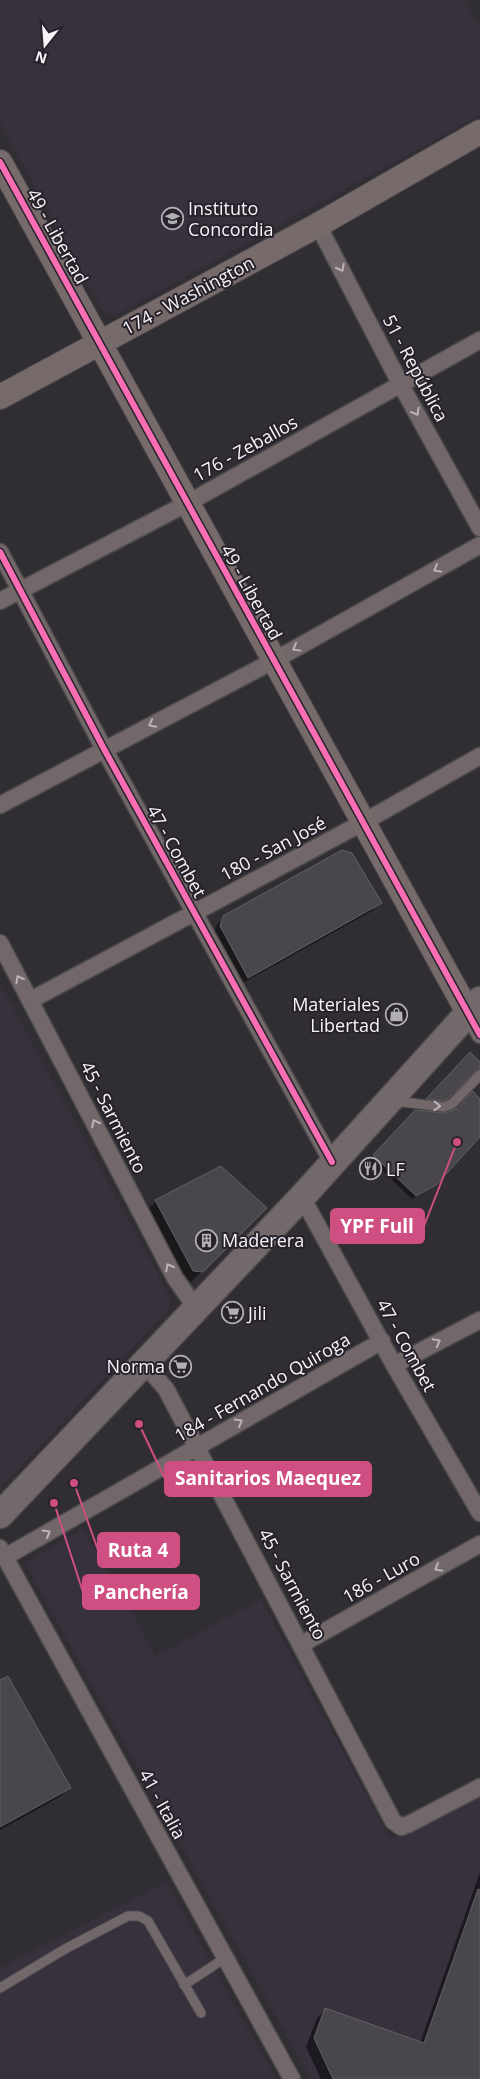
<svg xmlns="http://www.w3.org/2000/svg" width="480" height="2079" font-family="'Open Sans',sans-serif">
	<rect width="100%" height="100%" fill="#312e33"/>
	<path fill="#37303d" d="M0,0H465L480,28V115L114,316L104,313L0,123Z
		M0,984L170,1297L169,1310L0,1488Z
		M82,1528L135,1617L155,1656L261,1600L390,1839L480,1793V2079H311L25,1564Z
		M166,1882L276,2079H0V1968Z"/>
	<path fill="#0007" d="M380,902L372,911L239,985L213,935L216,926L224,917Z
		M470,1054L480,1064V1072H472L445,1101L440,1102L425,1101Z
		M480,1101V1135L431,1188L412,1199L370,1159L416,1111L446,1114Z
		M156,1201L265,1208L191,1282L183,1281L145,1212Z
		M0,1681L69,1788L61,1796L0,1830Z
		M480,1872V2079H321L306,2047L317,2018L325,2010L420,2043Z"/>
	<path fill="#49474b" stroke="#646166" d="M342,850L352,853L382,903L248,978L220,926L223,916Z
		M470,1052L480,1062V1069L476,1071L448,1099L443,1101L426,1099Z
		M473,1091L480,1099V1137L436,1185L416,1196L373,1155L415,1110L446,1113L456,1109Z
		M221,1166L267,1208L203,1272L193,1271L155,1200Z
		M8,1676L71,1788L0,1827V1680Z
		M478,1889L480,1890V2079H333L314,2038L325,2008L424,2043Z"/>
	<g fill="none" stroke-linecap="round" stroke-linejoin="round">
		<defs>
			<path id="lane" d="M394,1101L444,1107L452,1104L480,1075
				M184,1985L225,1958
				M0,1988L65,1949L128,1916H139L148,1921L201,2013"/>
			<path id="street" d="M318,225L401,385L480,528
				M0,552L104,749L332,1162
				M0,601L186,504L480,340
				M0,805L273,661L480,545
				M0,943L175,1278L196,1308
				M31,1000L362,823L480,756
				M469,1014L480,1035
				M302,1197L394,1365L480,1513
				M144,1364L166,1389L393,1821L401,1827L409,1824L480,1787
				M394,1365L480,1320
				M0,1548L292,2079
				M5,1557L382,1341
				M302,1644L480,1544"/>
			<path id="secondary" d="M0,162L469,1014
				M0,397L318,225L480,132"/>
			<path id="primary" d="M0,1515L302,1197L480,1000"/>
		</defs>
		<use href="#lane" stroke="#4d4a4e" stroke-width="11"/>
		<use href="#street" stroke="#4d4a4e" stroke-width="19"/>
		<use href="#secondary" stroke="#4d4a4e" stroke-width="26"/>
		<use href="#primary" stroke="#4d4a4e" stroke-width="29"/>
		<use href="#lane" stroke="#726869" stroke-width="9"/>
		<use href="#street" stroke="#726869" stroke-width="16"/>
		<use href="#secondary" stroke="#776a6a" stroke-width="24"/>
		<use href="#primary" stroke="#73696a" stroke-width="26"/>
		<defs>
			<path id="cycleway" d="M0,162L480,1035
				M0,552L104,749L332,1162"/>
		</defs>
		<use href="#cycleway" stroke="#27222b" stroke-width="9"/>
		<use href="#cycleway" stroke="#f96db3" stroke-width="6"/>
	</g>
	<defs><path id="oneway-chevron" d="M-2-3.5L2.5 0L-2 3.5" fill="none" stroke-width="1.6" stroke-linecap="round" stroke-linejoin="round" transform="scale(1.25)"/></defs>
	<g stroke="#bbb4b8">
		<use href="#oneway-chevron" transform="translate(341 268) rotate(63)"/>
		<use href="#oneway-chevron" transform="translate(416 412) rotate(61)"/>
		<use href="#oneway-chevron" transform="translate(437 569) rotate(151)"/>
		<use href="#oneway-chevron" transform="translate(296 648) rotate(151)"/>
		<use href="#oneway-chevron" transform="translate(152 724) rotate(152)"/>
		<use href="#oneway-chevron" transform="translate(19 979) rotate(-119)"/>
		<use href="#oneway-chevron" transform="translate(437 1106) rotate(2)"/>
		<use href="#oneway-chevron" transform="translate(95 1123) rotate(-117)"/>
		<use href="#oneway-chevron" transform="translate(169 1267) rotate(-117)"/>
		<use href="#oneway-chevron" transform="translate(437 1342) rotate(-28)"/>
		<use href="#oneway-chevron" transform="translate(239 1422) rotate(-30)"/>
		<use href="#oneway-chevron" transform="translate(47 1533) rotate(-30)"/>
		<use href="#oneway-chevron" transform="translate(438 1568) rotate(151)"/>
	</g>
	<defs>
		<symbol id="school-ring" viewBox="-11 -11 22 22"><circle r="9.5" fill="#27222b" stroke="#b1aeb4" stroke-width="1.5"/><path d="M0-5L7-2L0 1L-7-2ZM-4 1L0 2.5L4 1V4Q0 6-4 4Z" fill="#b1aeb4"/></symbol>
		<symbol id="shop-ring" viewBox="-11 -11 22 22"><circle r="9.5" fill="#27222b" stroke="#b1aeb4" stroke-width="1.5"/><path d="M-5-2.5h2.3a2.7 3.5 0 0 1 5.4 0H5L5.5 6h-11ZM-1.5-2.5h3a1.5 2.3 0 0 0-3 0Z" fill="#b1aeb4"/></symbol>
		<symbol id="restaurant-ring" viewBox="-11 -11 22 22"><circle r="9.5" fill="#27222b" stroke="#b1aeb4" stroke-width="1.5"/><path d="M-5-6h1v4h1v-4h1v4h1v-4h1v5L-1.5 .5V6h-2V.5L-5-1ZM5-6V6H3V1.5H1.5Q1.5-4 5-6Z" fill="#b1aeb4"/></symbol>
		<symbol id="building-ring" viewBox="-11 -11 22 22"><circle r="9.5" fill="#27222b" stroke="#b1aeb4" stroke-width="1.5"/><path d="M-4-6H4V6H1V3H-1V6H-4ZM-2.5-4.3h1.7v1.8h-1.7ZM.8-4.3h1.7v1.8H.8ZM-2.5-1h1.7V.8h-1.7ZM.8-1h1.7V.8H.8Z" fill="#b1aeb4"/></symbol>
		<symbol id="supermarket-ring" viewBox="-11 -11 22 22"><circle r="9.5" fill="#27222b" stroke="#b1aeb4" stroke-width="1.5"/><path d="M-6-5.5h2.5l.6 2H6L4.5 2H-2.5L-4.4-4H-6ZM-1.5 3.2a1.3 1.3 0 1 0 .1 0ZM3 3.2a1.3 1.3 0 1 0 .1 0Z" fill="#b1aeb4"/></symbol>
	</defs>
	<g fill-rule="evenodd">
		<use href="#school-ring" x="160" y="206" width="25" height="25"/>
		<use href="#shop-ring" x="384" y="1002" width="25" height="25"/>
		<use href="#restaurant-ring" x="358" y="1156" width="25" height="25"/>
		<use href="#building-ring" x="194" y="1228" width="25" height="25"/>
		<use href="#supermarket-ring" x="220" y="1300" width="25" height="25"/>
		<use href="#supermarket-ring" x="168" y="1354" width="25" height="25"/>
	</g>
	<g text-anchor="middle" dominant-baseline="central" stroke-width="4" stroke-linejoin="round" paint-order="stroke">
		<g font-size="18" fill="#f6f3f9" stroke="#27222b" text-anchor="start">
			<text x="188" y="208">Instituto<tspan x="188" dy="21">Concordia</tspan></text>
			<text x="380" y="1004" text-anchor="end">Materiales<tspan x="380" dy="21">Libertad</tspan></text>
			<text x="386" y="1169">LF</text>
			<text x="222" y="1240">Maderera</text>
			<text x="248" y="1313">Jili</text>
			<text x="165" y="1366" text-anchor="end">Norma</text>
		</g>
		<g font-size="18" fill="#f6f3f9" stroke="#27222b">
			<text transform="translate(58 236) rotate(61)">49 - Libertad</text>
			<text transform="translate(188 295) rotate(-28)">174 - Washington</text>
			<text transform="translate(416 368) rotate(62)">51 - República</text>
			<text transform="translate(245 448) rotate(-29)">176 - Zeballos</text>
			<text transform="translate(252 592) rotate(61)">49 - Libertad</text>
			<text transform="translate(273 848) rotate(-28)">180 - San José</text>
			<text transform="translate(177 851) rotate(61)">47 - Combet</text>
			<text transform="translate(114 1117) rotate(63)">45 - Sarmiento</text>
			<text transform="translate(407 1345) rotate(61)">47 - Combet</text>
			<text transform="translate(262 1387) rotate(-30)">184 - Fernando Quiroga</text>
			<text transform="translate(381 1577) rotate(-29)">186 - Luro</text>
			<text transform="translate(293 1584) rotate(62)">45 - Sarmiento</text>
			<text transform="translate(163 1804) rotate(61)">41 - Italia</text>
		</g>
	</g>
	<path fill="none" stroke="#cf4f82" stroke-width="2" d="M457 1142L424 1226M139 1424L165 1479M74 1483L98 1550M54 1503L83 1592"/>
	<g fill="#cf4f82" stroke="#27222b" stroke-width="2">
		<circle cx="457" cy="1142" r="5"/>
		<circle cx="139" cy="1424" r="5"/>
		<circle cx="74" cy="1483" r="5"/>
		<circle cx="54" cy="1503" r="5"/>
	</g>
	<g fill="#cf4f82" stroke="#cf4f82" stroke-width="2">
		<rect x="331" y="1209" width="93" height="34" rx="5"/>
		<rect x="165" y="1462" width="206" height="34" rx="5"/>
		<rect x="98" y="1533" width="81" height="34" rx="5"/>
		<rect x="83" y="1575" width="116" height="34" rx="5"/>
	</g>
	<g font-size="19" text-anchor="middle" font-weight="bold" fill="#fff">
		<text x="377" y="1233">YPF Full</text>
		<text x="268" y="1485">Sanitarios Maequez</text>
		<text x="138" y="1557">Ruta 4</text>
		<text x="141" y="1599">Panchería</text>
	</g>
	<g transform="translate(45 45) rotate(197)" stroke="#27222b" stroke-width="4" paint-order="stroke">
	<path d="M0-4L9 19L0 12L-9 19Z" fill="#f6f3f9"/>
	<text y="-8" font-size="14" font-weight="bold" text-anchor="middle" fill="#f6f3f9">N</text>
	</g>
</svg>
